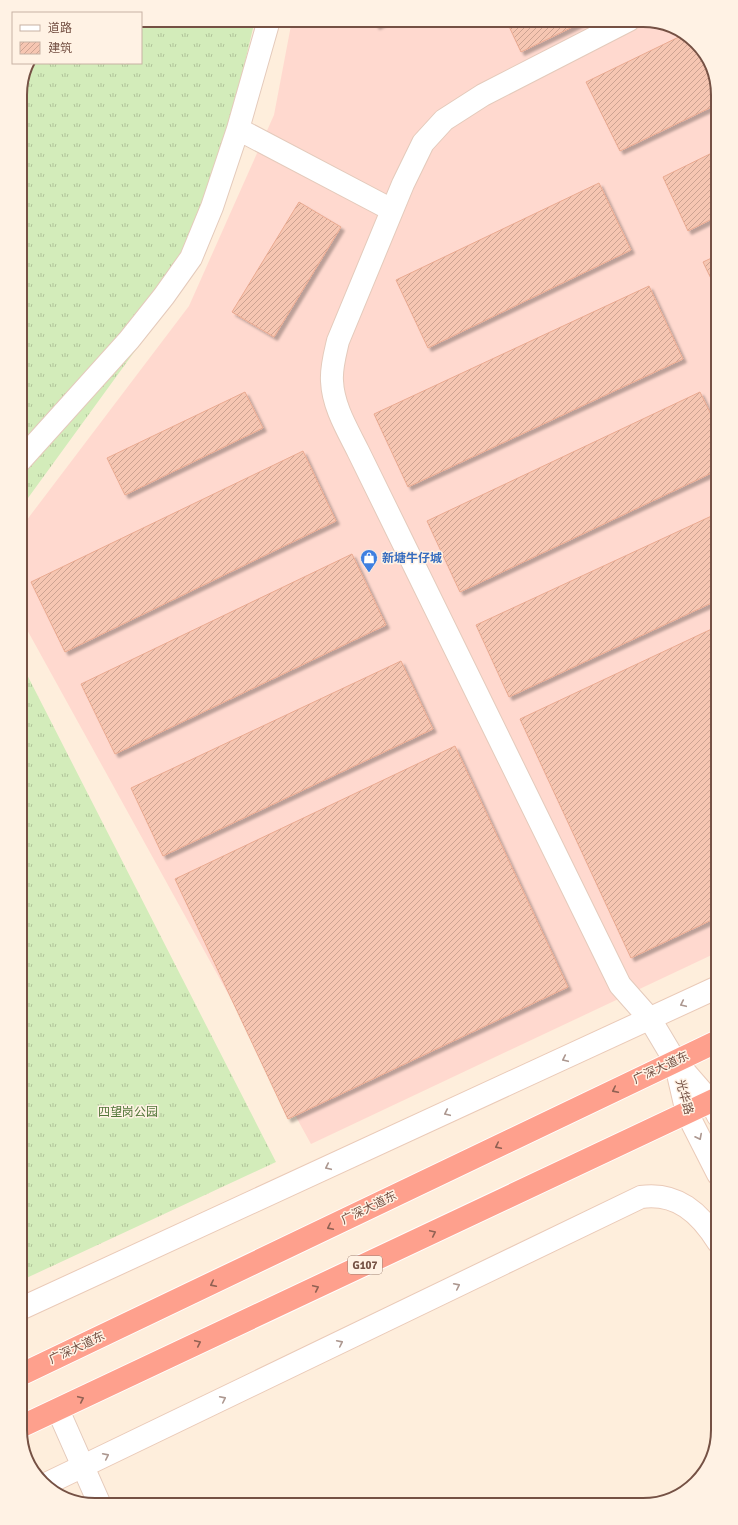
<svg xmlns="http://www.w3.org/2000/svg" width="738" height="1525" font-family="Signika,'Noto Sans SC',sans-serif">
	<defs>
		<pattern id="grass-tufts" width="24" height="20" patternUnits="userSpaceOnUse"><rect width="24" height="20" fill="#d3ecba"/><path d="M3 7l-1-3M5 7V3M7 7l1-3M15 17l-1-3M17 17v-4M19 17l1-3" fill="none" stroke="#b0c299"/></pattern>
		<pattern id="building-hatch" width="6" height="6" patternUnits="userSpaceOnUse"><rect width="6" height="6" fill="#f6c6b2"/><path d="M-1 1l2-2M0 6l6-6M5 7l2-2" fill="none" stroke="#cca392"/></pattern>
		<filter id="shadow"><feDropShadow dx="3.5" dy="3.5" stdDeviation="1" flood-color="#0004"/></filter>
	</defs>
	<rect width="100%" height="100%" fill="#feeedc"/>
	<path fill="#ffd9cf" d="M292,20H648L688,35L712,67L718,95V952L311,1144L20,617V529L189,306L274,115Z"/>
	<path fill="url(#grass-tufts)" d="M141,20H255L196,267L20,509V91L33,63H141Z
		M20,661L276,1162L20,1281Z"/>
	<path fill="url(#building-hatch)" stroke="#eaaa91" filter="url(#shadow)" d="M373,20H388L376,26Z
		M506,20H587L521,52Z
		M685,34L688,35L712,67L718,104L620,151L586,82Z
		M718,150V216L688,231L663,177Z
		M599,183L631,250L428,348L396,280Z
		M299,202L341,227L274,337L232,312Z
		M718,255V293L703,262Z
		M649,286L683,359L408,487L374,414Z
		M245,392L263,428L125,495L107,458Z
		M700,392L718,429V470L460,592L427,521Z
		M303,451L336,521L65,652L31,582Z
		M718,513V600L509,697L476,625Z
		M352,554L386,625L115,754L81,684Z
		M718,626V917L631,958L520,719Z
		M401,661L433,729L163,856L131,788Z
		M455,746L568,987L288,1119L175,879Z"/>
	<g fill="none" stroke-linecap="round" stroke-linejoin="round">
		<defs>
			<path id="street" d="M629,20L483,95L444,120L423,143L403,184L338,341C335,354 331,368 332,381C333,406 347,429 358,451L620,985L650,1019L675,1061
				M238,129L392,210
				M20,461L129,340L164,296L191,258L212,207L238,129L269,20
				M58,1410L100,1505"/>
			<path id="secondary" d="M675,1061L687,1113L718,1174
				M677,1063L711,1102L718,1116
				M20,1309L718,987
				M46,1484L641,1197C677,1192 700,1213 718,1242"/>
			<path id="highway" d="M20,1375L718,1041
				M20,1427L718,1098"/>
		</defs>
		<use href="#street" stroke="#e4cabb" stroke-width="24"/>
		<use href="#secondary" stroke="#eacab8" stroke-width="24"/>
		<use href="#highway" stroke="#fff" stroke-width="24"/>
		<use href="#street" stroke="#fff" stroke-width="22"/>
		<use href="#secondary" stroke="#fff" stroke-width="22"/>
		<use href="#highway" stroke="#fea08d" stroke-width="22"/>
	</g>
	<defs><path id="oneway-chevron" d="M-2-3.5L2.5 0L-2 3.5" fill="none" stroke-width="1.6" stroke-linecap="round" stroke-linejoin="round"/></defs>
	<g stroke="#ac978f">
		<use href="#oneway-chevron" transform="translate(683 1004) rotate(155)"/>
		<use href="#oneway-chevron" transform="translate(565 1059) rotate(155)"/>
		<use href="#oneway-chevron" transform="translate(447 1113) rotate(155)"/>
		<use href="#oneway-chevron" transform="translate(699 1137) rotate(63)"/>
		<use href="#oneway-chevron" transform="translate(328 1167) rotate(155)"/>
		<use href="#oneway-chevron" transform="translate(457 1286) rotate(-26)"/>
		<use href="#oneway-chevron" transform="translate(340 1343) rotate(-26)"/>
		<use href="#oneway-chevron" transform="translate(223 1399) rotate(-26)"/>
		<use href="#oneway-chevron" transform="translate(106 1456) rotate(-26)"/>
	</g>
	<g stroke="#906153">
		<use href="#oneway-chevron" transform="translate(615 1090) rotate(154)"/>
		<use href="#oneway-chevron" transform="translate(498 1146) rotate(154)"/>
		<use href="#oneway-chevron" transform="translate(330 1227) rotate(154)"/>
		<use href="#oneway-chevron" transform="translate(433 1233) rotate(-25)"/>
		<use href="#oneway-chevron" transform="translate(213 1284) rotate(154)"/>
		<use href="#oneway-chevron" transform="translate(316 1288) rotate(-25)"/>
		<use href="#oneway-chevron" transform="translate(198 1343) rotate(-25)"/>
		<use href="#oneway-chevron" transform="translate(81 1399) rotate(-25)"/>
	</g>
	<defs>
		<symbol id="shop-pin" viewBox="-11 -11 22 30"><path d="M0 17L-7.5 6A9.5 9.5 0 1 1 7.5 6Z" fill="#3f7fe0" stroke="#fff2e4"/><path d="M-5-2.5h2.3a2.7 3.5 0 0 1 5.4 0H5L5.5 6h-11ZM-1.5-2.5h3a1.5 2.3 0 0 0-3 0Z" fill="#fff"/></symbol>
	</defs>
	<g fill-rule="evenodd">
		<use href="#shop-pin" x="359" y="548" width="20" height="27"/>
	</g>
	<g text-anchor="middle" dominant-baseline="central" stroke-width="3" stroke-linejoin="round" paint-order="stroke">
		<rect fill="#fff2e4" stroke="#9e8174" stroke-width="1" x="348" y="1256" width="34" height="18" rx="3"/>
		<g font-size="11" font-weight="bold" fill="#755144">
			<text x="365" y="1265">G107</text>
		</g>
		<g font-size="12" font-weight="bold" fill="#366cbe" stroke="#fff2e4" text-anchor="start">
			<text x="382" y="558">新塘牛仔城</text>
		</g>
		<g font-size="12" fill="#755144" stroke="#fff2e4">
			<text transform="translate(661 1068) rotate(-25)">广深大道东</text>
			<text transform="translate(684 1097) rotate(75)">光华路</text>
			<text transform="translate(369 1208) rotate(-26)">广深大道东</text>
			<text transform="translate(77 1348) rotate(-25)">广深大道东</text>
		</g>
		<g font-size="12" fill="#517638" stroke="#fff2e4">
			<text x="128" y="1112">四望岗公园</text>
		</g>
	</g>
	<path d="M0 0H738V1525H0ZM95 27H643A68 68 0 0 1 711 95V1430A68 68 0 0 1 643 1498H95A68 68 0 0 1 27 1430V95A68 68 0 0 1 95 27Z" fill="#fff2e4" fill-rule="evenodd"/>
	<path fill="none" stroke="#755144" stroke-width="2" d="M95 27H643A68 68 0 0 1 711 95V1430A68 68 0 0 1 643 1498H95A68 68 0 0 1 27 1430V95A68 68 0 0 1 95 27Z"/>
	<rect x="12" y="12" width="130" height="52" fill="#fff2e4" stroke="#c8b2a4"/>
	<rect x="20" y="25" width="20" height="6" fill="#ffffff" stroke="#c8b2a4"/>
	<text x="48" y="32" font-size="12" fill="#755144">道路</text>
	<rect x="20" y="42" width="20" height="12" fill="url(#building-hatch)" stroke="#c8b2a4"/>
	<text x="48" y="52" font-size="12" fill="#755144">建筑</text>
</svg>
